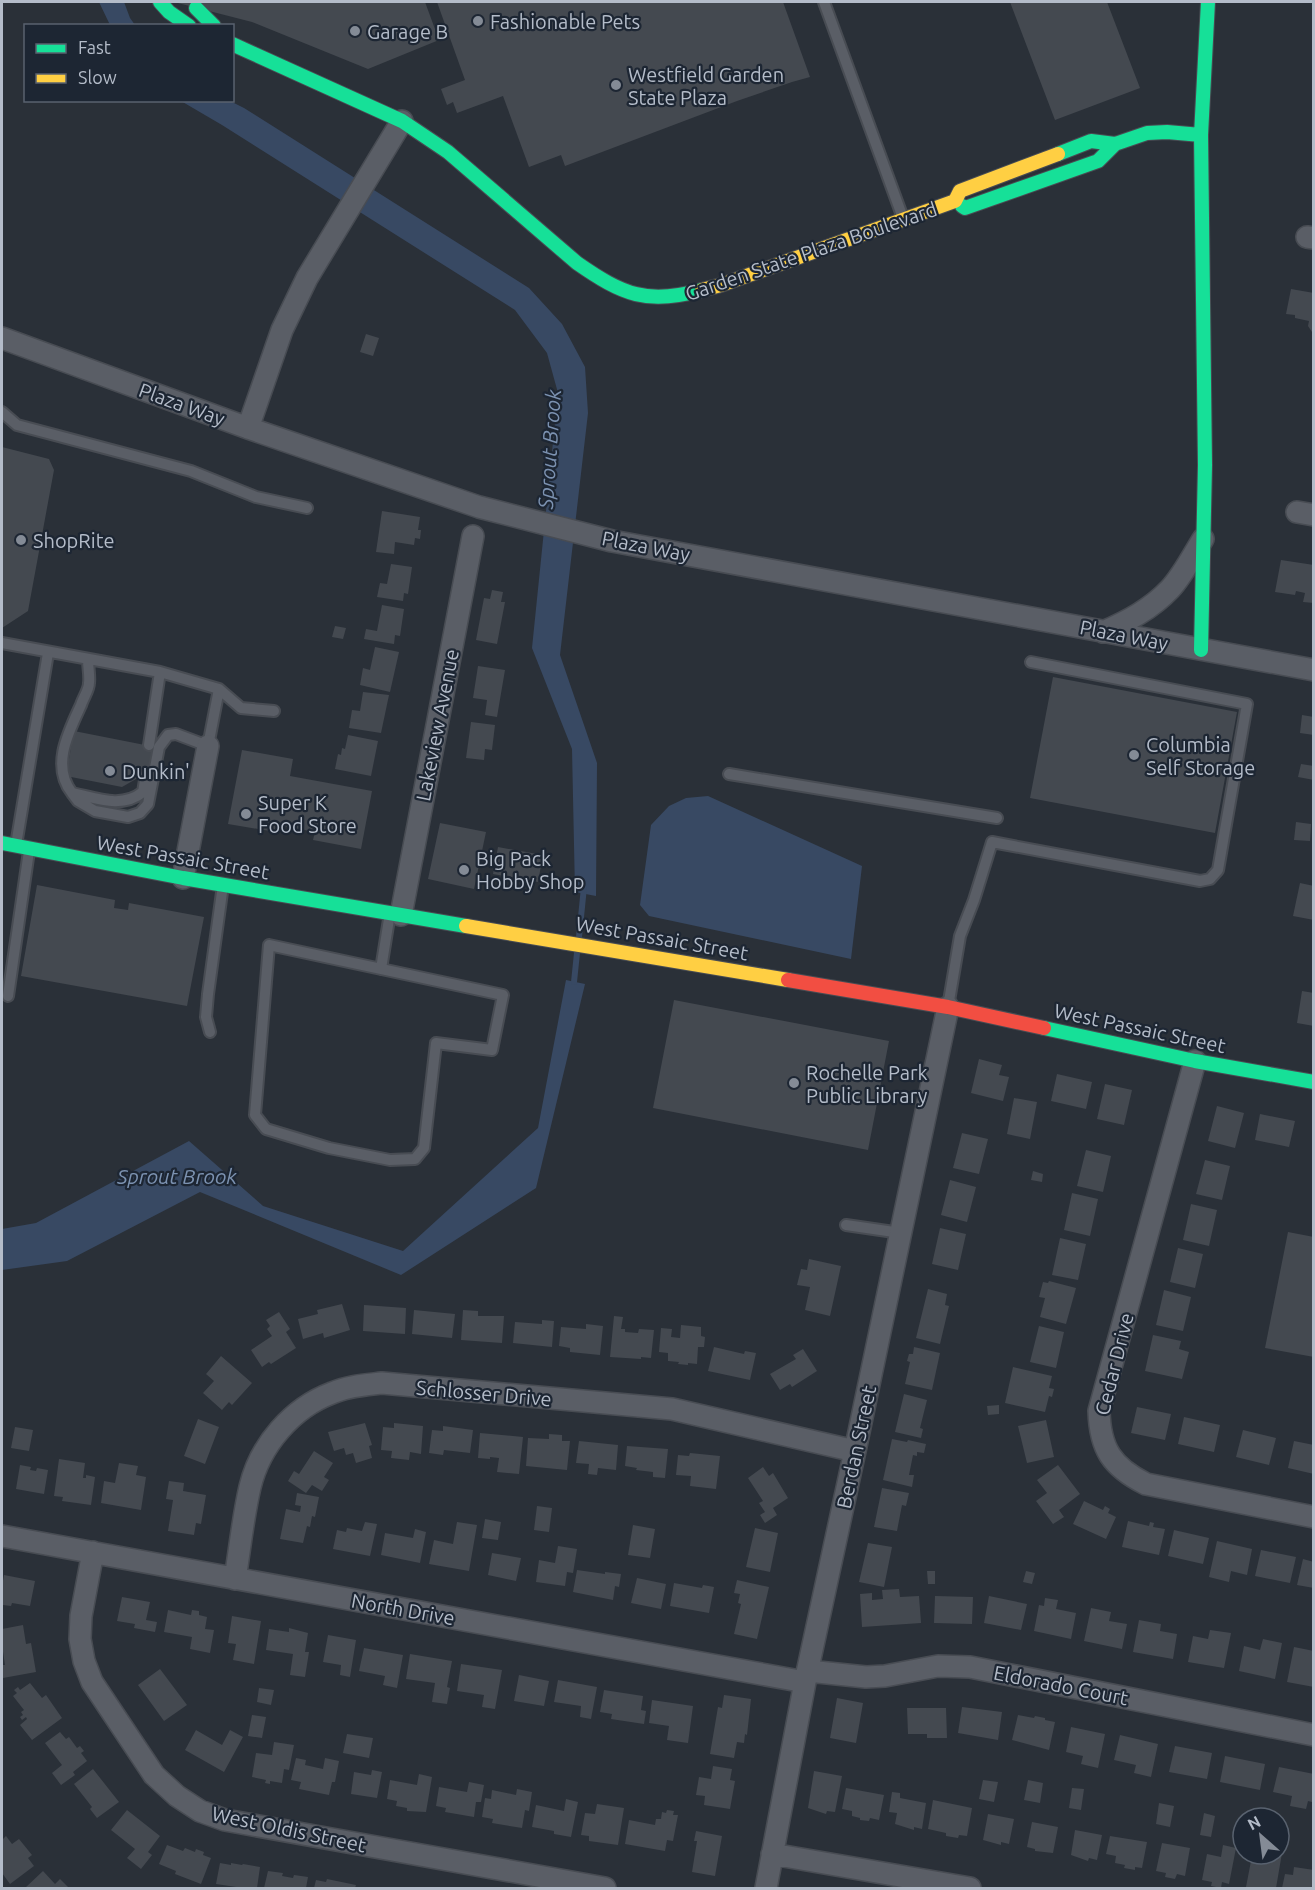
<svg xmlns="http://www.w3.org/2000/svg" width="1315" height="1890" font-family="Ubuntu,sans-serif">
	<rect width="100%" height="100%" fill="#2a3038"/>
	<path fill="#384963" d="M99,2H124L130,18L135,25H110Z
		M181,101H230L244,108L529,288L562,324L585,367L588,413L560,655L597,763L596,896L575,892L572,749L532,648L558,393L547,353L515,310L222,125Z
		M708,796L862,866L851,959L649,916L640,905L651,825L669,806L686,798Z
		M566,980L585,984L536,1188L401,1275L200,1192L67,1261L2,1270V1229L36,1223L189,1141L263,1206L403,1251L538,1128Z"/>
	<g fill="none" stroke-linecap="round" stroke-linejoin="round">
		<path stroke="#384963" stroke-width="6" d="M579,937L584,887
			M574,982L577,953"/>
	</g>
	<path fill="#444950" d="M174,2H425L439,40L368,69L252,22Z
		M437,2H783L810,77L792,82L737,101L565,166L561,155L529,167L503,96L457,113L453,102L447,105L441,89L465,80Z
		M1010,2H1107L1140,88L1055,120Z
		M1291,289L1314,293V335L1308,326L1309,321L1295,318V315L1286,314Z
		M366,334L379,338L373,356L360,352Z
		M2,447L49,459L54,470L28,611L2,628Z
		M382,511L420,517L418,530H421L420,539L415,538L414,545L395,542L394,554L376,552Z
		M1281,560L1314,565V603L1303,602L1305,593L1296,591L1295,595L1275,592Z
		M391,564L412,567L408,594L404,593L403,601L377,597L380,583L387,584Z
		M492,590L503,592L501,602H505L497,644L476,640L484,598L490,599Z
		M382,605L404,609L400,636L395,635L394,644L364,639L366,629L377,631Z
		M335,626L346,628L343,639L332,637Z
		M375,647L399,652L390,692L360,685L363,668L370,670Z
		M478,666L505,670L497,717L485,715L487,700L473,698Z
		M1053,677L1237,712L1215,833L1030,798Z
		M363,692L389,695L381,733L349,728L352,710L360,711Z
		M1302,715L1314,717V735L1300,733Z
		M471,722L495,725L492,750L485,749L484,760L466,758Z
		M74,731L155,747L150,771L122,787L66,776Z
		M348,735L378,741L371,776L335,769L338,754L341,755L342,748L345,749Z
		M242,750L293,759L290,776L372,791L361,849L313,840L315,832L278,825L276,832L228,824Z
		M1301,764L1314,766V780L1298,777Z
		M1296,822L1311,824L1310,841L1294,840Z
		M440,823L486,832L474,889L428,879Z
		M498,847L543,855L538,882L493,874Z
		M1300,883L1314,886V920L1293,916Z
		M37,885L115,900L114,908L128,910L129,903L204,917L187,1006L21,976Z
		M1302,991L1314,993V1026L1297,1023Z
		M674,1000L889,1041L868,1150L653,1108Z
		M979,1059L1002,1065L999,1075L1009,1077L1003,1101L971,1093Z
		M1057,1074L1092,1082L1086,1109L1051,1101Z
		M1105,1084L1132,1090L1124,1125L1097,1119Z
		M1014,1098L1037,1102L1030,1139L1007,1134Z
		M1217,1106L1244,1113L1235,1148L1208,1141Z
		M1260,1114L1295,1121L1289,1147L1255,1140Z
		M962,1133L988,1139L979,1174L953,1168Z
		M1086,1150L1111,1156L1103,1192L1077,1186Z
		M1205,1160L1230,1166L1222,1200L1196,1194Z
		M1033,1171L1043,1174L1042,1182L1031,1180Z
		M950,1180L976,1187L967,1222L941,1215Z
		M1072,1193L1098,1199L1090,1236L1064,1230Z
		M1191,1204L1217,1210L1209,1246L1183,1240Z
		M940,1228L966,1234L958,1270L932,1264Z
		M1288,1232L1314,1237V1357L1265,1348Z
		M1060,1238L1086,1244L1078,1280L1052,1275Z
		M1178,1248L1203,1254L1195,1288L1170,1282Z
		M809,1259L841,1266L830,1316L805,1310L810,1287L797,1285L801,1269L807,1270Z
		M1049,1281L1076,1288L1066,1324L1040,1317L1045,1298L1039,1297L1043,1282L1048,1283Z
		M928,1289L947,1294L945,1305L949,1306L940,1344L916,1338Z
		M1164,1290L1191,1297L1183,1331L1156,1325Z
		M342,1304L350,1330L324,1338L323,1333L303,1339L298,1319L318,1314L317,1310Z
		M364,1305L406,1308L405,1334L363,1331Z
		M414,1310L455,1314L452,1338L412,1334Z
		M463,1310L478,1311V1316H504L502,1343L461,1340Z
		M279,1312L290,1329L286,1332L296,1348L271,1364L269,1362L262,1367L251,1350L272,1336L267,1329L270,1326L266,1320Z
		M614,1316L623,1317L621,1329H625V1332L638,1333L639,1329L654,1330L651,1358L641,1357V1359L610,1357Z
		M542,1320L554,1321L552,1347L513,1343L515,1322L542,1324Z
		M586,1324L603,1326L600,1355L570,1352V1348L559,1346L561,1327L586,1329Z
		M681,1325L701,1327V1336L705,1337L704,1347H698L697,1364L688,1363V1365L678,1364L679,1362L668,1361V1353L659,1352L661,1328L672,1329L671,1337L680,1338Z
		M1039,1326L1064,1332L1056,1368L1030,1362Z
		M1153,1335L1181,1341L1179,1349L1189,1352L1182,1379L1145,1371Z
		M714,1347L744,1354L745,1351L756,1353L750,1380L708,1371Z
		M914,1347L940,1353L932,1390L905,1384L910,1362L907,1361L909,1354H913Z
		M803,1349L817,1371L792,1387L790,1384L780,1390L770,1374L796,1359L793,1355Z
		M221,1356L252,1383L232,1405L229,1402L222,1410L203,1393L214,1381L206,1374Z
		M1013,1367L1052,1376L1049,1388L1054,1389L1052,1397L1049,1396L1045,1412L1005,1403Z
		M904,1394L927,1400L920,1428L923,1429L921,1438L895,1432Z
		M999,1405V1414L988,1415L987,1406Z
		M1137,1407L1171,1414L1165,1440L1131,1433Z
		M1184,1417L1220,1425L1214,1452L1178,1444Z
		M198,1419L219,1427L205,1464L184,1456Z
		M1046,1420L1054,1457L1027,1463L1018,1426Z
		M365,1423L372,1445L369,1446L372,1458L356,1463L353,1453L346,1455L344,1448L334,1451L328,1432Z
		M394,1423L423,1426L421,1454L410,1452L409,1460L391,1458L392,1451L381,1450L383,1427L394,1428Z
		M443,1426L473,1430L470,1453L444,1450L443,1455L429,1453L432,1430L443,1431Z
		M15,1427L33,1430L29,1451L11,1448Z
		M1243,1430L1276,1438L1269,1465L1236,1457Z
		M480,1433L523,1437L519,1474L497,1472L499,1458L490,1457V1459L478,1458Z
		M549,1434L562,1435V1441H570L567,1470L526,1466L528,1438L549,1439Z
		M892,1439L907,1442L908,1440L926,1444L924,1453L917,1452V1456L913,1455L909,1475H914L912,1487L883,1480Z
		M579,1441L618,1445L616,1470L598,1468L597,1475L588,1474L589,1464L576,1463Z
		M1294,1441L1314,1445V1474L1288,1468Z
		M627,1446L668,1449L665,1478L653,1477V1472L636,1470L637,1468L625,1466Z
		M314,1451L333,1463L324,1477L329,1480L322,1491L312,1485L306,1493L288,1481L294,1471L299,1474Z
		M690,1453L720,1456L716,1489L690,1486L691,1476L676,1475L678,1455L689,1456Z
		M59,1459L85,1463L83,1478H86V1475L95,1477L91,1505L62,1501L63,1497L54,1496Z
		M119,1463L138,1466L136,1475L146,1477L141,1510L101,1503L104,1481L115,1483Z
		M20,1465L31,1467L30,1470L36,1471L37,1468L48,1470L44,1494L16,1489Z
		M1058,1465L1080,1494L1059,1510L1064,1517L1053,1524L1036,1501L1047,1493L1037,1480Z
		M763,1467L769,1476L773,1473L788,1498L773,1508L777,1515L765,1523L760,1515L765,1512L759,1503L763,1501L748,1478Z
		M169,1481L184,1483L183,1491L206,1495L201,1524L196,1523L194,1535L168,1531L173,1500L166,1499Z
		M882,1488L909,1493L906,1506L902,1505L897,1531L874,1527Z
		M297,1493L319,1497L315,1517L312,1516L310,1527L307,1526L303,1543L280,1539L286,1509L300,1512L301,1506L295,1505Z
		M1084,1501L1103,1510L1105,1506L1110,1509L1108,1513L1116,1517L1106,1539L1073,1524Z
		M537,1506L552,1508L549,1532L534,1530Z
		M485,1519L501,1522L498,1540L482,1538Z
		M1128,1521L1149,1526L1150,1522L1154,1523L1153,1527L1165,1529L1159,1555L1122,1547Z
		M365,1522L377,1524L370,1556L333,1549L337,1530L346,1532L347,1528L362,1531Z
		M457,1522L477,1525L469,1571L429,1564L434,1540L453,1544Z
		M633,1525L655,1529L650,1558L628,1555Z
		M755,1528L778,1533L770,1572L746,1567Z
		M415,1529L426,1532L420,1563L381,1555L385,1533L413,1538Z
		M1174,1530L1209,1538L1203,1564L1168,1556Z
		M1217,1541L1252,1549L1247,1575L1231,1571L1229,1582L1209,1577Z
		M868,1543L892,1547L884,1587L859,1582Z
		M558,1546L577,1549L573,1573L567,1572L565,1586L536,1582L539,1560L555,1563Z
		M1261,1550L1296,1557L1290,1583L1255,1576Z
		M492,1553L521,1558L516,1581L488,1575Z
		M1303,1559L1314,1562V1588L1297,1585Z
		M577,1570L605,1574V1572L621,1574L619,1587L615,1586L613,1600L573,1592Z
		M927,1571H935V1584H928Z
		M1026,1571L1035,1573L1032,1584L1023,1582Z
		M4,1575L35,1581L30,1606L12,1603L11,1606L3,1605L2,1609V1586Z
		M637,1578L666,1584L661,1609L631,1603Z
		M737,1580L769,1587L757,1639L734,1634L741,1604L738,1603L740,1594L734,1593Z
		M674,1583L702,1588L703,1585L714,1587L709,1613L670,1606Z
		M899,1589L900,1597L919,1596L921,1623L862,1627L860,1594L872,1593V1600L883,1599L882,1590Z
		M935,1596L973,1597L972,1624L934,1623Z
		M989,1596L1027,1604L1021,1630L984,1623Z
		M122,1597L150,1602L146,1620L157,1622L155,1632L134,1628L135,1624L117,1621Z
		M1045,1598L1058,1600L1056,1609L1076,1613L1071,1639L1034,1631L1039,1605L1044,1606Z
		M1091,1608L1111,1612L1109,1621L1127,1624L1122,1649L1084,1641Z
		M168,1610L191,1615L192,1610L199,1611V1615L207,1617L205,1629L214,1630L210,1653L190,1649L192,1637L164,1632Z
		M232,1616L261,1621L254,1664L233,1660L236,1644L228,1643Z
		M1139,1620L1161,1624L1160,1631L1177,1634L1173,1659L1133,1652Z
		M23,1625L26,1644L31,1643L36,1672L3,1678L2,1665H5L2,1645V1629Z
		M289,1628L308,1633L305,1652H309L305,1677L290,1675L293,1654L266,1650L269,1629L289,1632Z
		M1210,1630L1231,1633L1224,1668L1188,1662L1193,1636L1208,1639Z
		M328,1635L356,1640L350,1677L340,1675L341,1665L323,1662Z
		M1263,1639L1282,1643L1275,1679L1239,1671L1244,1646L1260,1650Z
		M1294,1647L1314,1651V1687L1287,1682Z
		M364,1648L403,1655L397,1688L383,1685L385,1676L359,1671Z
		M410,1654L452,1661L447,1687L450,1688L447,1704L432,1702L435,1683L406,1679Z
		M461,1664L502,1670L495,1709L482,1707L484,1695L457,1691Z
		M160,1669L187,1705L164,1721L138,1685Z
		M519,1675L549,1681L544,1706L514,1701Z
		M558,1680L597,1687L591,1719L580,1717L581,1706L554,1702Z
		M30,1683L42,1698L46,1695L62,1718L32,1740L20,1725L27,1719L26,1717L22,1720L20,1717L23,1715L21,1712L24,1710L13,1696L17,1693L14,1690L18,1687L20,1690Z
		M259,1688L274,1690L271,1705L257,1702Z
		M604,1690L643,1696L641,1710L646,1711L644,1724L611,1719L612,1714L600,1712Z
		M724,1695L751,1699L747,1735L745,1734L744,1743L737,1742L734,1758L710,1754L718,1707L722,1708Z
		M837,1698L863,1703L856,1743L830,1738Z
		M652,1700L693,1706L688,1743L667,1740L669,1726L649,1723Z
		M962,1707L1002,1712L998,1740L958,1733Z
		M907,1708H946L947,1738H927V1734H908Z
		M252,1715L266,1717L262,1738L248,1736Z
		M1018,1715L1034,1718L1035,1716L1045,1718V1720L1055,1722L1049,1750L1012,1740Z
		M1071,1727L1105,1734L1098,1768L1081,1764L1083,1756L1066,1752Z
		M196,1730L222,1745L230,1730L243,1737L224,1772L185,1750Z
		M60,1732L66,1739L69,1737L77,1748L80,1746L84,1751L81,1753L87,1761L73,1772L75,1775L61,1785L52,1773L62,1765L45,1743Z
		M347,1734L373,1738L369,1758L343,1753Z
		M1120,1735L1158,1744L1151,1777L1134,1773L1136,1765L1114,1760Z
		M274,1742L294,1745L289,1770L284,1769L282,1783L270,1781V1784L265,1783L266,1780L252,1777L256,1753L272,1755Z
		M1175,1746L1212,1753L1207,1779L1169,1772Z
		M1225,1756L1265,1764L1260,1790L1220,1782Z
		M296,1758L306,1760L305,1765L323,1769L325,1758L339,1761L335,1782H332L329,1795L299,1789L301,1782L291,1780Z
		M713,1766L732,1769L730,1780L735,1781L730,1809L704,1805L705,1796L696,1795L699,1777L711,1779Z
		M1279,1767L1314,1774V1793L1312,1802L1308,1801L1306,1809L1290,1806L1292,1796L1273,1792Z
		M93,1769L119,1802L97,1818L90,1809L92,1807L74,1784Z
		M372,1770L382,1772L377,1798L351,1794L354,1772L371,1775Z
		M814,1771L842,1776L835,1812L827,1811L826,1814L808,1808Z
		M419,1774L432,1777L426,1812L407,1811V1808L396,1806L397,1801L387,1799L390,1780L417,1785Z
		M983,1780L998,1782L994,1802L979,1799Z
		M1028,1780L1043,1783L1040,1803L1024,1800Z
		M469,1782L484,1785L481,1802H476L474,1817L445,1812L446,1808L436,1806L439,1787L467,1792Z
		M846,1788L884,1795L879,1820L870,1818L869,1821L860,1820V1818L852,1816V1811L842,1809Z
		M1072,1788L1084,1789L1081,1810L1069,1808Z
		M517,1789L532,1792L529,1811L525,1810L522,1828L492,1823L493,1819L482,1817L485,1798L491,1799L492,1790L516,1795Z
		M892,1792L900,1793V1798L926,1803L922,1829L914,1827V1830L895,1824L897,1813L889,1812Z
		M566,1799L578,1802L571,1837L554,1834V1831L532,1827L536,1805L564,1811Z
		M933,1800L972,1808L967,1836L959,1835L958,1838L946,1836V1833L928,1829Z
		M1159,1803L1174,1806L1170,1827L1156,1824Z
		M597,1804L624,1808L618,1845L589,1841V1836L581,1835L585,1813L595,1814Z
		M127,1810L160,1836L148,1852L152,1855L141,1869L127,1858L135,1849L111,1830Z
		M667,1810L674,1811L673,1815H678L673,1841L667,1840L665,1851L625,1844L629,1820L655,1825L656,1819H661L662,1812L666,1813Z
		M1204,1813L1215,1816L1211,1837L1200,1835Z
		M988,1814L1014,1819L1009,1844L1001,1842V1845L983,1840Z
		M1032,1822L1058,1827L1053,1853L1035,1851V1849L1027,1847Z
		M1075,1830L1102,1835L1097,1860L1089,1858L1088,1861L1071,1855Z
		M696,1831L722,1836L715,1876L692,1872L697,1841H694Z
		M6,1836L12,1844L19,1839L32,1855L28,1858L34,1866L10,1884L2,1873V1840Z
		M1110,1836L1147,1842L1142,1868L1135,1867V1870L1124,1868L1125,1865L1115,1863L1116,1856L1106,1854Z
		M1162,1843L1190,1848L1185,1876L1177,1874L1175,1879L1165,1877L1166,1873L1156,1871Z
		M167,1845L183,1851L185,1848L195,1852L196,1849L204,1852L203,1855L211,1858L201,1884L175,1874L176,1871L159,1864Z
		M1223,1845L1236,1848L1229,1884L1222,1882L1221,1888L1211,1886L1212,1882L1202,1880L1207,1854L1221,1857Z
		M1279,1853H1282L1276,1888L1246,1887L1251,1861L1262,1863L1263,1854H1279Z
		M220,1863L231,1865V1863L242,1865L243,1864L260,1867L257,1888H243L216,1884Z
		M1294,1867L1314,1870V1888H1282L1285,1874L1293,1875Z
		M43,1871L55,1884L60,1879L68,1887L67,1888H25Z
		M268,1871L283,1873L282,1876L293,1878L294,1875L308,1877L306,1888H264Z
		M327,1879L356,1885L355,1888H314L316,1880L326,1882Z"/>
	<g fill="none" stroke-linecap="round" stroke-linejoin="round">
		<defs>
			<path id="lane" d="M824,2L903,218
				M2,412L17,425L191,471L256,497L307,508
				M2,643L160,672L219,689L241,708L274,711
				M88,660C88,667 90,676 89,683C89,690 83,698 81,705C68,733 51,766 72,793C96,798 122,809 143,792L146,774
				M149,745L160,672
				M729,774L997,818
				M72,793L78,801L95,811L128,817L140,813L148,804L159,747L168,735L176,734L208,746L219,689
				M16,845L48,653
				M269,945L503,995L492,1050L436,1043L424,1148L415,1159L390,1160L329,1148L266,1129L255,1115Z
				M381,969L390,913
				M8,996L29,851
				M948,1007L960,936L974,900L992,842L1200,881L1210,879L1218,870L1247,704L1031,662
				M210,1032L206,1017L208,994L223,885
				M846,1225L901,1233"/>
			<path id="street" d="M1307,237L1314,238
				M2,338L248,428L479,507L612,541L1314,670
				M248,428L282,330L307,278L402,121
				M1297,512L1314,515
				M1103,632C1128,621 1151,609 1170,589C1183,575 1193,555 1203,539
				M183,878L208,746
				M401,915L473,536
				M1195,1061L1099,1411C1100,1449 1112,1467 1146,1484L1314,1517
				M2,1536L805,1682
				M93,1552L81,1616L80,1639L84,1661L92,1682L154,1775L177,1796L200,1811L225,1820L605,1888
				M235,1579C240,1548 243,1517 250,1487C260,1445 292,1408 332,1393C348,1386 365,1385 382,1383L672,1409L855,1451
				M808,1671L866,1677L885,1676L938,1666L970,1667L1314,1735
				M772,1854L970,1888
				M766,1888L805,1682L855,1451L948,1007"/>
			<path id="fast" d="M160,2L169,12L189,26
				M196,8L214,26
				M232,44L402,121L448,152L577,263C623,295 647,305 702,290
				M1201,135L1208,2
				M1058,154L1091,141L1115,144L1147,133L1167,132L1201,135L1205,465L1201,650
				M962,206L965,208L1098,161L1115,144
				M2,843L183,878L466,926
				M1044,1028L1195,1061L1314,1082"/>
			<path id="slow" d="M702,290L721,285L955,201L960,191L1058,154
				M466,926L788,980"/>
			<path id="jam" d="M788,980L948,1007L1044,1028"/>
		</defs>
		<use href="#lane" stroke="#484c53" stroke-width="14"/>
		<use href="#street" stroke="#484c53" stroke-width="24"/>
		<use href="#fast" stroke="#484c53" stroke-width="16"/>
		<use href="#slow" stroke="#484c53" stroke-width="16"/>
		<use href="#jam" stroke="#484c53" stroke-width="16"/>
		<use href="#lane" stroke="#5a5e66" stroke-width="10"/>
		<use href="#street" stroke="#5a5e66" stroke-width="21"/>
		<use href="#fast" stroke="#16e098" stroke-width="14"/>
		<use href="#slow" stroke="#ffcf43" stroke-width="14"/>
		<use href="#jam" stroke="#f24e42" stroke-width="14"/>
	</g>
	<g fill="#848b96" stroke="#1d2633" stroke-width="2">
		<circle cx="478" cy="21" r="6"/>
		<circle cx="355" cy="31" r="6"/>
		<circle cx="616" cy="85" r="6"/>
		<circle cx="21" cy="540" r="6"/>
		<circle cx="1134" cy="755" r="6"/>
		<circle cx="110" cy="771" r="6"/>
		<circle cx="246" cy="814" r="6"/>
		<circle cx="464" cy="870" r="6"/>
		<circle cx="794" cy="1083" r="6"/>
	</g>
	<g text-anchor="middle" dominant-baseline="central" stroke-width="4.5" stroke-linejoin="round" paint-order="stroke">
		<g font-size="20" fill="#b4bcc9" stroke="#1d2633" text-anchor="start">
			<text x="490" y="21">Fashionable Pets</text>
			<text x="367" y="31">Garage B</text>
			<text x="628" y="74">Westfield Garden<tspan x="628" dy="23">State Plaza</tspan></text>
			<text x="33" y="540">ShopRite</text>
			<text x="1146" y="744">Columbia<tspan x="1146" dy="23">Self Storage</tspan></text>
			<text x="122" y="771">Dunkin'</text>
			<text x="258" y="802">Super K<tspan x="258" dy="23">Food Store</tspan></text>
			<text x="476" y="858">Big Pack<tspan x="476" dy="23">Hobby Shop</tspan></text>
			<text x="806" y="1072">Rochelle Park<tspan x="806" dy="23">Public Library</tspan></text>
		</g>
		<g font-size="20" fill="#b4bcc9" stroke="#1d2633">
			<text transform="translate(811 251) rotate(-19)">Garden State Plaza Boulevard</text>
			<text transform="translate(182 404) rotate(20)">Plaza Way</text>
			<text transform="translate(646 546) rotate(11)">Plaza Way</text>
			<text transform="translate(1124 635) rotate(11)">Plaza Way</text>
			<text transform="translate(437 725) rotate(-79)">Lakeview Avenue</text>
			<text transform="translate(183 857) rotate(10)">West Passaic Street</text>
			<text transform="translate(662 938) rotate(10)">West Passaic Street</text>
			<text transform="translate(1140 1028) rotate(12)">West Passaic Street</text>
			<text transform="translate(1114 1364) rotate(-76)">Cedar Drive</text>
			<text transform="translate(484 1393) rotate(5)">Schlosser Drive</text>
			<text transform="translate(856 1447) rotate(-78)">Berdan Street</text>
			<text transform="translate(403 1609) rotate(10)">North Drive</text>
			<text transform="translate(1061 1685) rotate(11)">Eldorado Court</text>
			<text transform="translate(289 1829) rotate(12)">West Oldis Street</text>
		</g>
		<g font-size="21" font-style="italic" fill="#7c92b1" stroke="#1d2633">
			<text transform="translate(549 449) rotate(-86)">Sprout Brook</text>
			<text x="177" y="1176">Sprout Brook</text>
		</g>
	</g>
	<rect width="1315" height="1890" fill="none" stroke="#b4bcc9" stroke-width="6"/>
	<rect x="24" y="24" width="210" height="78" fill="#1d2633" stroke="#59626f" stroke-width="1.5"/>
	<rect x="36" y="44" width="30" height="9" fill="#16e098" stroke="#59626f" stroke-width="1.5"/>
	<text x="78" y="54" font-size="18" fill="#b4bcc9">Fast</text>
	<rect x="36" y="74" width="30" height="9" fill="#ffcf43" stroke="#59626f" stroke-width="1.5"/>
	<text x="78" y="84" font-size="18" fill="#b4bcc9">Slow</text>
	<g transform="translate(1261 1836) rotate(332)"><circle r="28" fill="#1d2633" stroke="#59626f" stroke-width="1.5"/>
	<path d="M0-4.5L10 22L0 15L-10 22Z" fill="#848b96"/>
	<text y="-9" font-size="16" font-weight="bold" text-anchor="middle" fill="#b4bcc9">N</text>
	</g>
</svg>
